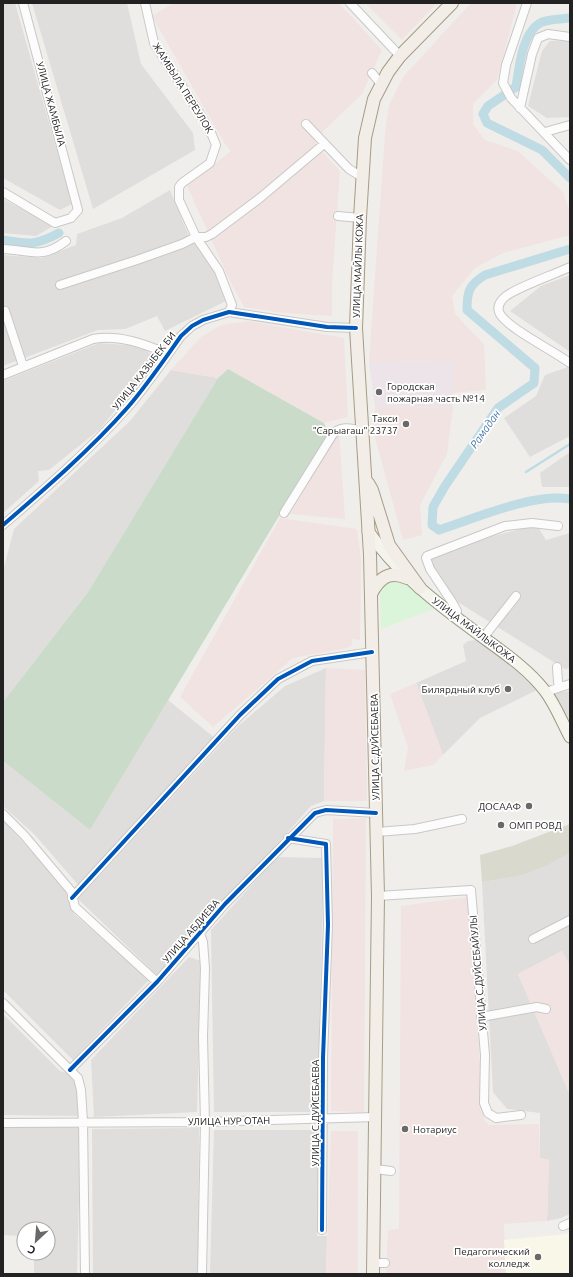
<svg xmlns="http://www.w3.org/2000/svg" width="573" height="1277" font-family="Ubuntu,sans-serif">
	<rect width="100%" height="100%" fill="#f0eeeb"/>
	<path fill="#dfdedc" d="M3,3H15L72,204L60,210L3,178Z
		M32,3H127L141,64L193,133L195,150L93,209Z
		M570,40V117L547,118L528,106L542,51L550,41Z
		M170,190L188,234L218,277L226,301L165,331L157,316L125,329L98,330L3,366V255L42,258L76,245L77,234L122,218Z
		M3,199L53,226L36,236L3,233Z
		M570,275V352L510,311L541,286Z
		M99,343L139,346L157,358L100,429L49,470L38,471L39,481L3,513V381Z
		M568,367L570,368V436L530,457L504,418L536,396L545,375Z
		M171,370L218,378L88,592L3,702V571L14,529L130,421Z
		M570,452V487H542L540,473Z
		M537,525L546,540L570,533V668L565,669L453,599L437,583L428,556L497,535Z
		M476,640L514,669L537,690L480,718L443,755L416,683L466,661L463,645L468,641Z
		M326,668L324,801L311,806L159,977L78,899L238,726L285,686Z
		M570,691V722L554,693Z
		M168,700L216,739L80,887L35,835L3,806V761L90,830Z
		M3,820L65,889L74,914L149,980L73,1060L3,990Z
		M570,853V966L562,951L518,974L570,1095V1214L561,1218L547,1221L549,1160L540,1158V1113L507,1109L493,1092L482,882L520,876L546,866Z
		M277,857L324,858L317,1112H214L211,930Z
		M189,957L201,961L197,1112L94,1117L91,1060Z
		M3,1014L60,1071L77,1076L78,1116L3,1115Z
		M81,1122L77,1274H34V1253H48V1229L24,1227L23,1236L3,1235V1126Z
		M199,1128L198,1274H93L92,1129Z
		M214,1130H321L317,1236H327L326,1274H210Z"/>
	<path fill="#f1e3e1" d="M173,3H339L382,50L362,94L314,140L320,149L340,171L332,283V316L283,313L244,307L230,281L187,186L231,151L225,144L152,16Z
		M365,3H437L402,40Z
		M471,3H517L497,80L473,104V124L485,140L518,151L563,192L570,213V235L503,253L475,268L452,296L455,314L484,344L486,390L453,393V361L369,362L385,134L389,105L403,77Z
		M248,321L344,338L348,417L324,423L228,369L218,378L171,370L201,337L221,325Z
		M375,407L453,408L447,454L420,505L422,535L403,540L374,434Z
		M339,431L345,519L290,514L306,487Z
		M280,518L357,529L361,559L360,640L352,639V645L347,648L293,658L213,727L180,697Z
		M326,668L365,670L367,801H324Z
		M416,683L443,755L433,765L404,771L408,747L390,694Z
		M366,818L364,1112L331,1111L333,819Z
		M468,897L484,1120L489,1125L539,1124L540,1158L549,1160L547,1221L504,1224L506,1274H386L388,1230L399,1229L401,906Z
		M562,951L570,966V1095L518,974Z
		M331,1131H358V1274H326Z"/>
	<path fill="#ede4e9" d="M453,361V408L375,407L369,362Z"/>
	<path fill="#f8f7e8" d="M570,1232V1274H506L504,1240L566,1234Z"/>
	<path fill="#d9d9cd" d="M570,824V853L546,866L520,876L482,882L480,855L512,846Z"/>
	<path fill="#cadbca" d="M228,369L324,423L329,433L90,830L3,761V702L88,592L218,378Z"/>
	<path fill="#daf5da" d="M388,579L402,581L434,609L381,629L380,593L381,588Z"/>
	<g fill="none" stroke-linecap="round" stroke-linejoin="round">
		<path stroke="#bfdbe3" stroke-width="2.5" d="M526,472L570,444"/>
		<path stroke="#bfdbe3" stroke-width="9" d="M570,18C561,19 550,19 542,22C522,31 519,68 516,87L488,106L483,114L487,123L542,150L570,178
			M3,240C30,244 34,246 59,233
			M570,249L485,275C469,285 467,291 467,310L535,368L534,383L498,408L445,486L433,507L432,525L439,530C476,518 532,493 570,499"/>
		<defs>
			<path id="street" d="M145,3L154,43L200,114L212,135L216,145L210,163L182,183L179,187V200L196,237L219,271L232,305L229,312
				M350,3L400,56
				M527,3L506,65L503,83L511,98L570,160
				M372,73L381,84
				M520,108L532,54L538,38L548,34L570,37
				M306,124L349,169L362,177
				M545,132L570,125
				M3,192L55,223L71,218L78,210L23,3
				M338,216L360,218
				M3,249C31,250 41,260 66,241
				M570,267C553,275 520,286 506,296C500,301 496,307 500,314C509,329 554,351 570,363
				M60,285L137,260L182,244L196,237H206L212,234L260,198L324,144
				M3,312L5,311L23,366
				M3,375L93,339C118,334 145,344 168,354
				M284,513L333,434C341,425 351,429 362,430
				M3,525C46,488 90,450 128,407C147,385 164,360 181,336L192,326L203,320L229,312L327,327L356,328
				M455,617L457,611L452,602L430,569L426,558L427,556L505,526L532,523L558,526
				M483,638L516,596
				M557,667L558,682L560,687
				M546,692L570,684
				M3,814L24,835L71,891L75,907L157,982
				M377,832L415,829L462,819
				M288,838L326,844L328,925L323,1058L322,1230
				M378,896L471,890L485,1055L484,1103L488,1113L496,1118L521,1115
				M72,898L240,715L278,679L312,661L372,652
				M200,934L203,942L205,968L203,1037L205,1122L202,1274
				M533,939L570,920
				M3,1003L78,1078L81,1090L83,1121L85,1274
				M481,1017L537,1007L546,1009
				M70,1070L157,982L225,904L315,813L326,810L376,813
				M3,1123L205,1122L376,1117
				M375,1169L391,1171
				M563,1226L570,1223
				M373,1263H385"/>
			<path id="secondary" d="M368,531C395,570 431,599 469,627C495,647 525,665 545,691C555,704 562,722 570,737"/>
			<path id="primary" d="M368,483L372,490L389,545L420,588
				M371,594C379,578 390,570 407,578
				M373,1274L378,896L370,555L356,328L360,218L365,138L374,99L388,72L400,56L452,3"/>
		</defs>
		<use href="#street" stroke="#c9c8c7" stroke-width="10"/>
		<use href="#secondary" stroke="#999a82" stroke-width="13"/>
		<use href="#primary" stroke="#a79c86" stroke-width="14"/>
		<use href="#street" stroke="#fdfcfc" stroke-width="8"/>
		<use href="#secondary" stroke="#f4f4ed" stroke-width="11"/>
		<use href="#primary" stroke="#f3ede7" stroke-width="12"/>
		<defs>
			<path id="cycleway" d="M3,525C46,488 90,450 128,407C147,385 164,360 181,336L192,326L203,320L229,312L327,327L356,328
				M288,838L326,844L328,925L323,1058L322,1230
				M72,898L240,715L278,679L312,661L372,652
				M70,1070L157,982L225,904L315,813L326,810L376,813"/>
		</defs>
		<use href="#cycleway" stroke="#fff" stroke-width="6"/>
		<use href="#cycleway" stroke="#0057b8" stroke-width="4"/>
	</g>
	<g fill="#6a6968" stroke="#fff" stroke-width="1.5">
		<circle cx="379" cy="392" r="4"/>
		<circle cx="406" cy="424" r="4"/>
		<circle cx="508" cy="689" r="4"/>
		<circle cx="529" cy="806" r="4"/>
		<circle cx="501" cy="825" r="4"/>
		<circle cx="405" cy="1129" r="4"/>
		<circle cx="538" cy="1257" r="4"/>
	</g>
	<g text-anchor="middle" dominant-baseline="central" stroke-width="3.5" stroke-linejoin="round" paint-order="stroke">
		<g font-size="10" fill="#222" stroke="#fff">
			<text transform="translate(183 88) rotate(58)">ЖАМБЫЛА ПЕРЕУЛОК</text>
			<text transform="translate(51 104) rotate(75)">УЛИЦА ЖАМБЫЛА</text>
			<text transform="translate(358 266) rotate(-88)">УЛИЦА МАЙЛЫ КОЖА</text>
			<text transform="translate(144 371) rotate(-52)">УЛИЦА КАЗЫБЕК БИ</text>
			<text transform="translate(474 630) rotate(37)">УЛИЦА МАЙЛЫКОЖА</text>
			<text transform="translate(375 747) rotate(-91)">УЛИЦА С.ДУЙСЕБАЕВА</text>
			<text transform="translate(191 931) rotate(-49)">УЛИЦА АБДИЕВА</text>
			<text transform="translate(478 973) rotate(-95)">УЛИЦА С.ДУЙСЕБАЙУЛЫ</text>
			<text transform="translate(315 1113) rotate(-90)">УЛИЦА С.ДУЙСЕБАЕВА</text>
			<text transform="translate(229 1121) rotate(-1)">УЛИЦА НУР ОТАН</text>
		</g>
		<g font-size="10" fill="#222" stroke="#fff" text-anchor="end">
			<text x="387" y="386" text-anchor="start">Городская<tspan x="387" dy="12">пожарная часть №14</tspan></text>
			<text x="398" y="418">Такси<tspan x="398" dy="12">"Сарыагаш" 23737</tspan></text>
			<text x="500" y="689">Билярдный клуб</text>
			<text x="521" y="806">ДОСААФ</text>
			<text x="509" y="825" text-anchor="start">ОМП РОВД</text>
			<text x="413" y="1129" text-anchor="start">Нотариус</text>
			<text x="530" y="1251">Педагогический<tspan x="530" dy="12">колледж</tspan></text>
		</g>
		<g font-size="11" font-style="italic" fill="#4a7aab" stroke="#fff">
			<text transform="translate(485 429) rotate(-55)">Рамадан</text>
		</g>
	</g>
	<rect width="573" height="1277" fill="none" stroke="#222222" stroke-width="8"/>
	<g transform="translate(36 1241) rotate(206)"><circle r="19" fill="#ffffff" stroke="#a7a7a7"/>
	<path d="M0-3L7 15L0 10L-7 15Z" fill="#6a6968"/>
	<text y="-6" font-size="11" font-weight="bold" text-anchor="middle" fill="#222222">С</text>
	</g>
</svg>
